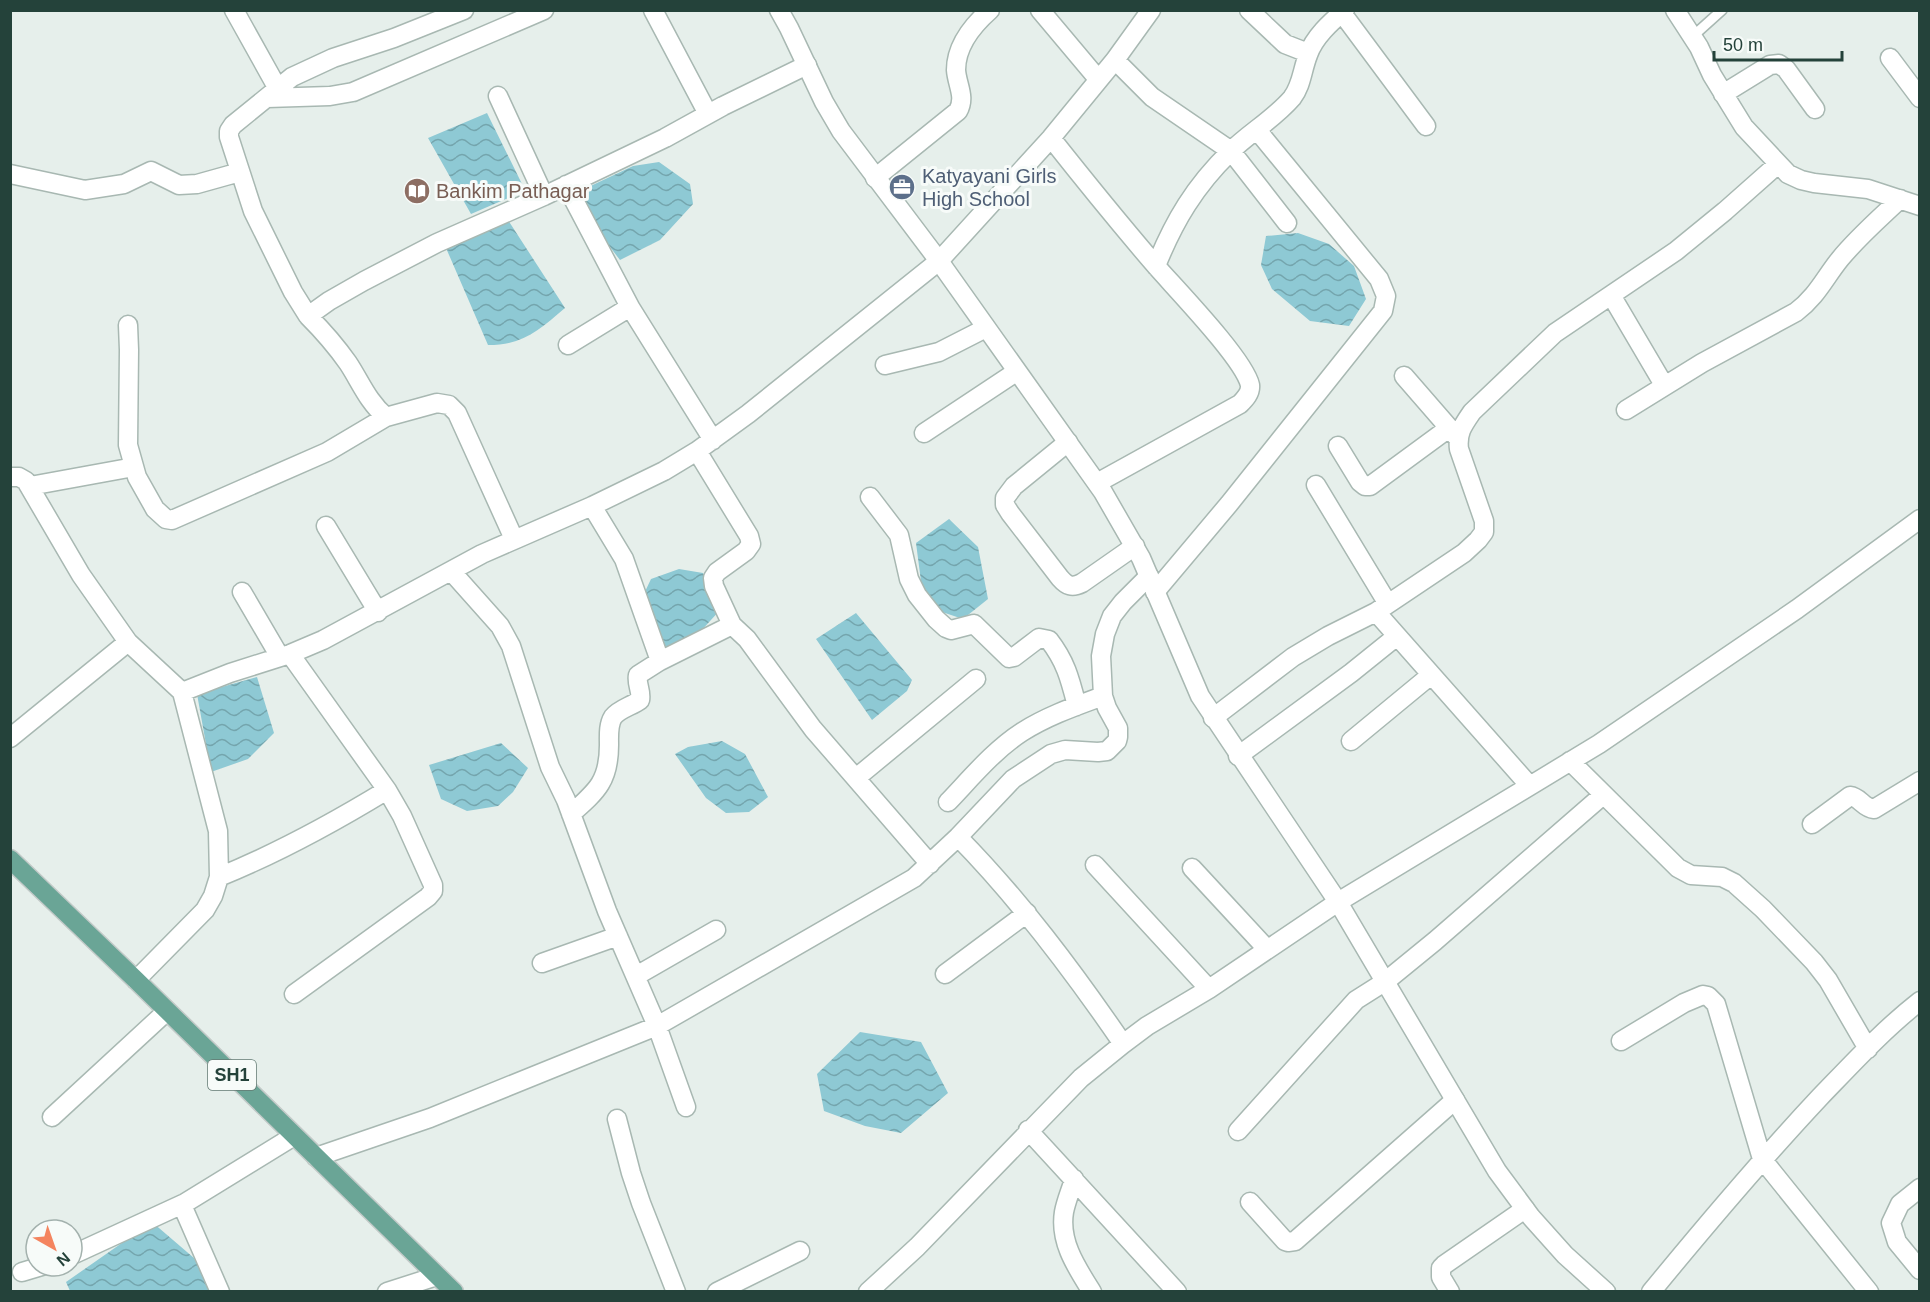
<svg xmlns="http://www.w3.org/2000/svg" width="1930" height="1302" font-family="Helvetica,sans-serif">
	<defs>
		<pattern id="water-waves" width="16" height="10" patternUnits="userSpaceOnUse" patternTransform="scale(1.5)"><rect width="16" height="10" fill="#8ec9d4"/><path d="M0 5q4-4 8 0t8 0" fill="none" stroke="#74a5ad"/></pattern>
	</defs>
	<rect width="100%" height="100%" fill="#e6efeb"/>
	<path fill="url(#water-waves)" d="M487,113L522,184L520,193L471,214L428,138Z
		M659,162L690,184L693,204L660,240L620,260L603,238L580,191L633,166Z
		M508,220L565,308C539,330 524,345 488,345L446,248Z
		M1298,233L1329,244L1354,266L1366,299L1349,326L1310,321L1272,289L1261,265L1266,236Z
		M949,519L978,547L988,599L963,619L939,611L922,589L916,543Z
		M679,569L703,573L722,608L699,633L662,649L641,600L651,579Z
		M856,613L912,680L907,691L872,720L816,639Z
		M257,677L274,733L248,759L211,772L197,694Z
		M722,741L745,754L768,797L749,812L726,813L706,798L675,754L688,747Z
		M501,743L528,768L513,792L498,806L467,811L441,799L429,765Z
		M860,1032L921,1042L948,1093L901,1133L865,1126L824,1111L817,1074Z
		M152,1222L194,1258L211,1291H70L66,1282Z"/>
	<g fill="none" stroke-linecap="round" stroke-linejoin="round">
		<defs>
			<path id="service" d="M1692,37L1722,10"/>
			<path id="minor" d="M234,10L278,89
				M464,10L394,38L333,58L292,77L233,125L229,131V137L253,211L293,292L308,316L329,301L364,281L437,243L544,196L665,138L723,106L807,65
				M653,10L708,114
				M1040,10L1098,79
				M1249,10L1285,44L1308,53
				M1675,10L1699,47L1712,75L1744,127L1788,174L1801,180L1814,183L1868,189L1920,206
				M1342,13L1426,126
				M1890,58L1920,98
				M1115,60L1152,97L1231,151L1287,223
				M1723,94L1770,65L1779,64L1786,69L1815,109
				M498,96L544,196
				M267,98L330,96L353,92L544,10
				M1051,138C1085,181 1120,224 1156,266C1176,289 1244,359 1250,385C1251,393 1245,399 1240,404L1097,483
				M10,174L85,190L124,184L151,171L179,185L197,184L240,172
				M875,178L958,111C966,97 957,85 956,70C956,46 973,25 990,10
				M566,185L630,307L568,345
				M1156,266C1174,221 1195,186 1230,152C1249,133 1274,119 1292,98C1302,85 1302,70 1308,55C1314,37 1331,22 1345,10
				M1611,295L1664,385
				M630,307L713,440
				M308,316C323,331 336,346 348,363C360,381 368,402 386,417L437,403L449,405L457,413L514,539
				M128,325L129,350L128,445L137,477L155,509L166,519L172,520L327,452L386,417
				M885,365L939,352L986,328
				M1404,376L1457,437
				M1626,410L1702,363L1796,312C1817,296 1824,279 1840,259C1858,237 1879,219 1900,199
				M924,433L1016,372
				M1068,442L1014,486L1005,498V505L1010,513L1060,578C1067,586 1072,588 1082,583L1135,546
				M1338,446L1360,482L1365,486H1370L1449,428
				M697,451L749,536L751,544L746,551L717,572L713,578L714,586L732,625
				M10,477H19L26,481L81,575L128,642L182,692L218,831L219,877L213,896L205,910L136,980
				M1316,485L1388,604
				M30,486L134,467
				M870,497L899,535L909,579L917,595L936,619L946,628L951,630L974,624L1009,658L1014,657L1039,638L1049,640C1066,662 1070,679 1077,706
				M326,526L378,612
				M451,571L500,626L511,646L550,767L566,800L607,911L657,1026L686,1107
				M242,592L280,657
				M1155,592L1229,504L1383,311L1386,296L1379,279L1257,130
				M1376,612L1529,785
				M290,654L387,790L402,816L433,885V891L428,897L294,994
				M660,661L732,625L747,639L813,729L930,864
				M182,692L230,673L290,654L323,640L482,554L592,506L664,471L697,451L748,414L939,261L1051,138L1115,60L1151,10
				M1213,718L1293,657L1328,636L1376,612L1464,553L1478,540L1484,532V521L1459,449C1457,433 1463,425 1472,412L1555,333L1676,251L1725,211L1778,164
				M10,738L128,642
				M1351,741L1431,675
				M1238,756L1351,673L1397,636
				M1570,761L1678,868L1691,875L1722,877L1734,883L1763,909L1814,962L1828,980L1868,1049
				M856,778L976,679
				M948,802C971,778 994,750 1022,732C1047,716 1076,706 1103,696
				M571,814C597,791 609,781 609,745C609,736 608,725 613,717C619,709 632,706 640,700C642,691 636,684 638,675L660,661L624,559L592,506
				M1812,824L1850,796C1860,797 1863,808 1874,809L1920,781
				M958,837C1020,900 1073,971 1123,1044
				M1095,865L1209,989
				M1192,868L1267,949
				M219,877C278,853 333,823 387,790
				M542,963L618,936
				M945,974L1027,913
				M636,976L716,930
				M1621,1041L1684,1003L1703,995L1708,996L1716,1004L1762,1159L1869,1292
				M52,1117L167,1011
				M617,1119L631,1173L641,1203L676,1292
				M1028,1130L1177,1292
				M1238,1131L1356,1000L1386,981L1435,941L1603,795
				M316,1157L430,1118L657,1026L914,878L958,837L1013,779L1051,754L1065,750L1098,752L1107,751L1117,741L1118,737V728L1107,708L1103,696L1101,656L1105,634L1112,616L1123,602L1149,576
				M1074,1179C1071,1190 1066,1201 1064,1212C1059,1242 1077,1268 1092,1292
				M1920,1188L1900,1204L1891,1223L1897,1242L1920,1270
				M1250,1202L1285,1241L1288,1242L1295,1241L1455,1100
				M182,1205L220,1292
				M72,1255L185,1203L294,1136
				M22,1272L42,1266
				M387,1292L437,1276
				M717,1292L800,1251
				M868,1292L917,1247L1081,1078L1123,1044L1147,1026L1209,989L1338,902L1599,744L1797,609L1920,519
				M1450,1292L1441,1277V1268L1444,1265L1525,1209
				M1651,1292C1706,1225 1761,1160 1820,1097C1852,1064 1884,1029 1920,1001"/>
			<path id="tertiary" d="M779,10L789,28L824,102L841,131L939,261L1103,492L1141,558L1200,696L1338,902L1497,1171L1531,1217L1565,1255L1606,1292"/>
			<path id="primary" d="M10,859L136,980L454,1292"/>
		</defs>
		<use href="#service" stroke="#a8b8b2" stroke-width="12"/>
		<use href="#minor" stroke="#a8b8b2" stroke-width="21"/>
		<use href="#tertiary" stroke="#a8b8b2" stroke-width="21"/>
		<use href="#primary" stroke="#c2cac8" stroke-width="21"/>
		<use href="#service" stroke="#fff" stroke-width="9"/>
		<use href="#minor" stroke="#fff" stroke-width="18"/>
		<use href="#tertiary" stroke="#fff" stroke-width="18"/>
		<use href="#primary" stroke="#6aa596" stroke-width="18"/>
	</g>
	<defs>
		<symbol id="office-disc" viewBox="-11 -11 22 22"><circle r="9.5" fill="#5c6f8a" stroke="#f7fbf9"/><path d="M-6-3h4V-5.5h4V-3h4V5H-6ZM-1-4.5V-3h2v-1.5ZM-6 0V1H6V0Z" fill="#fff"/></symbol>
		<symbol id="library-disc" viewBox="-11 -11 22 22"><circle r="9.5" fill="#8d6e63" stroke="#f7fbf9"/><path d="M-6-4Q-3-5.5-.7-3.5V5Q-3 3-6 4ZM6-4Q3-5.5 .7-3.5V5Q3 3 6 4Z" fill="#fff"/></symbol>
	</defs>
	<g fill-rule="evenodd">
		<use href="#office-disc" x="887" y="172" width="30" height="30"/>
		<use href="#library-disc" x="402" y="176" width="30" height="30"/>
	</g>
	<g text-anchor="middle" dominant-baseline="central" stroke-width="6" stroke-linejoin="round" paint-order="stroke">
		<rect fill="#f7fbf9" stroke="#637a73" stroke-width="1.5" x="208" y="1060" width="48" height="30" rx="4.5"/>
		<g font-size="18" font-weight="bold" fill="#24423a">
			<text x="232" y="1075">SH1</text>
		</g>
		<g font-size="20" fill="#4e5e75" stroke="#f7fbf9" text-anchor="start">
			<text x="922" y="176">Katyayani Girls<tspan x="922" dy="23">High School</tspan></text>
		</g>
		<g font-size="20" fill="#785e54" stroke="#f7fbf9" text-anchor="start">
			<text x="436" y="191">Bankim Pathagar</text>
		</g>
	</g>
	<rect width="1930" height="1302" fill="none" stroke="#24423a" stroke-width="24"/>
	<g transform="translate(54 1248) rotate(140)"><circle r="28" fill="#f7fbf9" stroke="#a3b1ad" stroke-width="1.5"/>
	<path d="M0-4.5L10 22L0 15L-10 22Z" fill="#f4845f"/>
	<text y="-9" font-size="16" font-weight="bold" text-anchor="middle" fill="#24423a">N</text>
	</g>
	<path d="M1714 51v9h128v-9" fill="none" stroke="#24423a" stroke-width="3"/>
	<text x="1723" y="51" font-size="18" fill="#24423a" stroke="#f7fbf9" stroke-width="4.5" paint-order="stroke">50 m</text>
</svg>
